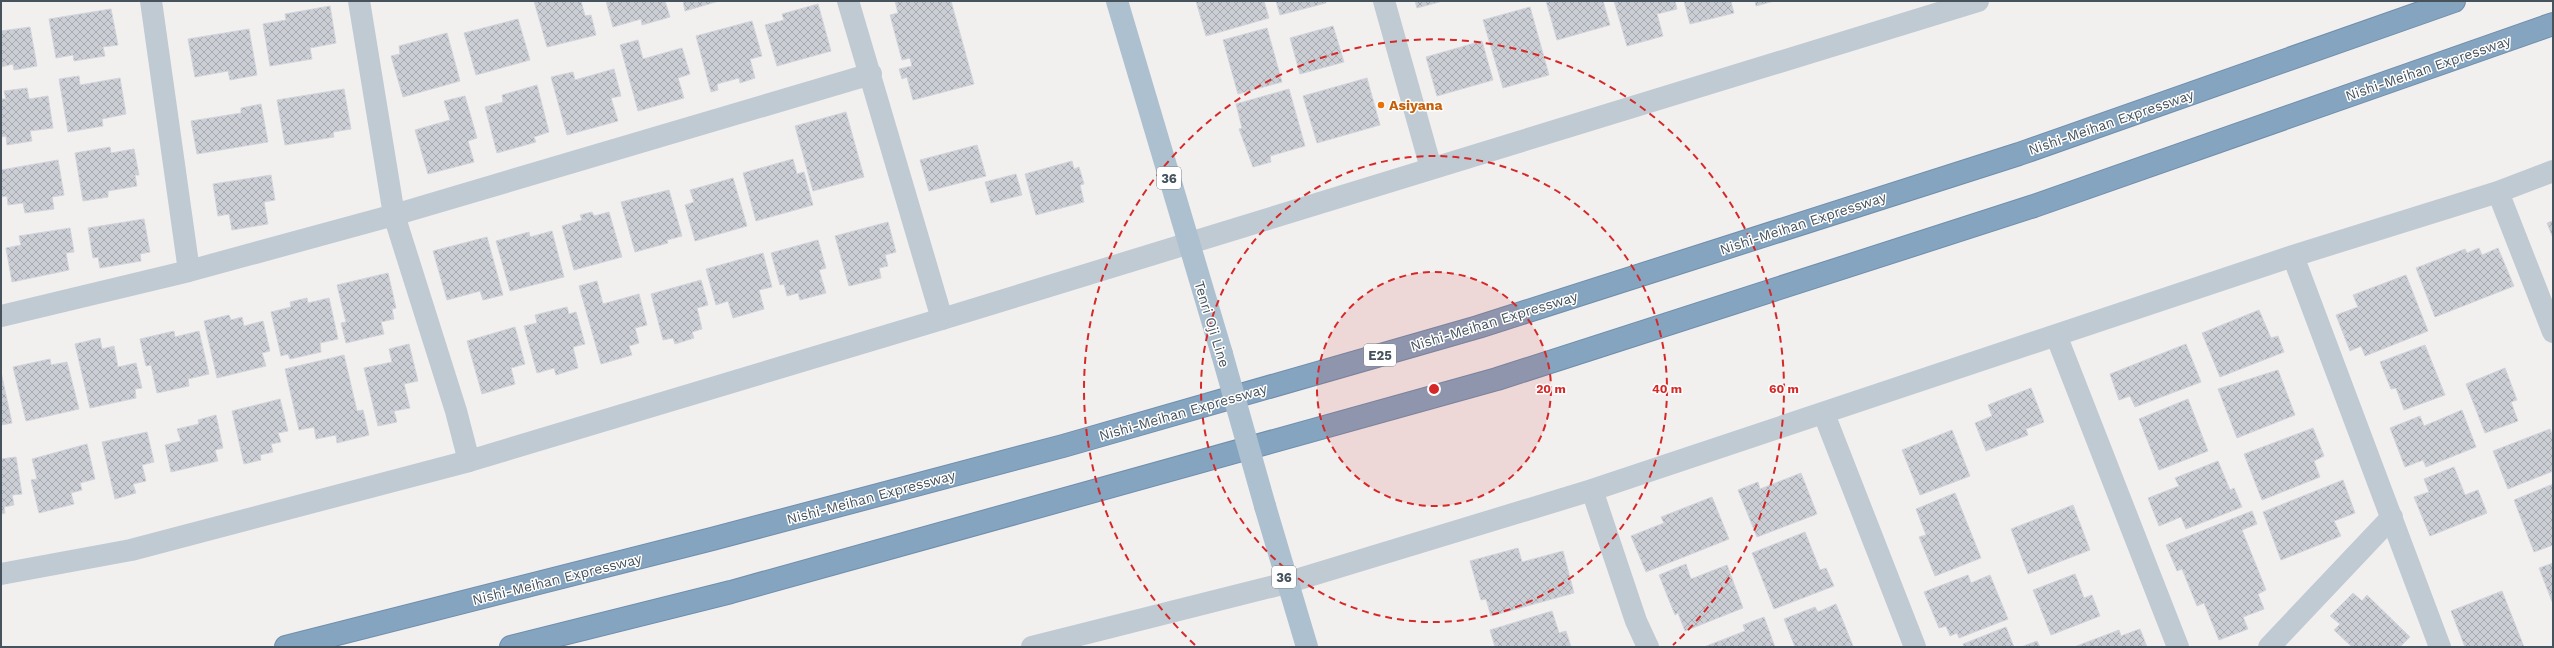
<svg xmlns="http://www.w3.org/2000/svg" width="2554" height="648" font-family="'Work Sans',sans-serif">
	<defs>
		<pattern id="building-cross-hatch" width="8" height="8" patternUnits="userSpaceOnUse"><rect width="8" height="8" fill="#cbced4"/><path d="M0 0l8 8M0 8l8-8" fill="none" stroke="#a7aaaf"/></pattern>
	</defs>
	<rect width="100%" height="100%" fill="#f2efef"/>
	<path fill="url(#building-cross-hatch)" stroke="#d2d5db" d="M534,1H581L585,16L591,15L596,35L547,47Z
		M606,1H665L670,17L642,25L641,19L613,27Z
		M683,1H719L685,11Z
		M895,1H951L974,84L913,100L907,77L902,79L899,69L912,66L910,58L902,60L890,15L898,13Z
		M1196,1H1264L1269,18L1206,36Z
		M1276,1H1326V3L1280,15Z
		M1415,1H1443L1417,8Z
		M1546,1H1603L1610,25L1557,40Z
		M1614,1H1675L1677,9L1657,14L1663,36L1627,46Z
		M1684,1H1735L1731,2L1734,13L1690,24Z
		M1755,1H1774L1756,6Z
		M818,4L831,51L777,66L765,25L784,20L782,14Z
		M330,6L336,43L310,48L312,59L270,66L263,24L286,20L285,14Z
		M1530,7L1549,75L1503,88L1483,20Z
		M111,9L118,45L103,47L105,56L74,61L73,55L56,58L49,19Z
		M518,19L530,60L476,75L464,33Z
		M752,21L762,56L750,59L755,78L740,83L739,78L717,84L718,90L711,92L696,36Z
		M1333,26L1344,62L1300,74L1290,38Z
		M30,27L37,66L14,70L13,64L1,67V31Z
		M1267,28L1282,82L1238,94L1223,40Z
		M249,29L257,75L230,80L228,71L195,77L188,39Z
		M447,33L460,81L403,97L391,56L400,54L399,46Z
		M638,40L643,59L682,48L690,74L678,78L684,98L638,111L620,45Z
		M1482,41L1493,80L1437,96L1426,57Z
		M614,69L621,96L611,98L618,121L567,135L551,77L573,72L575,80Z
		M79,76L80,85L120,78L126,114L102,119L103,126L68,132L59,79Z
		M1367,78L1380,125L1317,143L1303,96Z
		M537,85L549,132L534,137L536,142L497,153L485,107L503,102L502,95Z
		M27,88L29,99L48,96L53,128L30,131L32,141L7,145L6,136L1,137V99H6L4,91Z
		M344,89L351,129L333,132L334,137L285,145L277,100Z
		M1289,89L1305,146L1270,156L1271,162L1253,167L1239,129L1242,128L1236,104Z
		M465,96L477,138L468,141L474,162L428,174L415,130L450,120L444,101Z
		M261,104L268,142L197,154L191,121L241,113V108Z
		M846,112L864,177L813,191L795,126Z
		M977,145L986,176L929,191L920,160Z
		M110,147L111,153L134,149L139,175H135L137,186L108,191V197L83,201L75,153Z
		M793,159L797,174L804,172L813,205L756,221L743,173Z
		M58,160L64,195L52,197L54,209L25,213L23,203L8,205L7,196L1,197V170Z
		M1072,161L1074,169L1079,167L1084,184L1080,185L1084,202L1036,215L1025,174Z
		M1016,174L1022,195L991,203L985,182Z
		M271,175L275,200L264,202L268,224L232,230L229,214L218,216L213,184Z
		M733,178L747,226L695,241L685,205L694,202L690,190Z
		M669,190L682,236L667,240L668,243L635,252L621,202Z
		M592,212L594,216L609,212L622,257L574,270L562,226L582,220L580,215Z
		M144,219L150,252L140,254L141,261L100,268L98,257L93,258L88,228Z
		M2553,221V238L2547,223Z
		M888,222L896,252L885,255L888,266L879,268L881,278L849,286L835,236Z
		M70,228L74,252L66,253L69,270L12,282L6,248L21,245L19,236Z
		M552,231L564,277L510,291L496,241L529,232L530,237Z
		M487,237L503,295L483,300L480,291L447,300L433,251Z
		M818,240L826,268L819,270L826,293L800,300L798,293L787,296L784,284L780,285L771,253Z
		M2479,248L2482,255L2498,248L2514,286L2435,317L2416,268L2465,249L2467,253Z
		M763,253L772,287L759,290L764,309L733,318L728,301L716,305L706,269Z
		M388,273L396,308L392,309L394,319L381,322L384,334L346,343L341,323L346,322L337,285Z
		M2406,275L2428,331L2365,356L2361,346L2350,351L2336,315L2358,307L2353,295Z
		M701,280L708,305L697,308L702,329L692,332L694,338L675,344L673,338L663,340L651,294Z
		M597,281L603,304L639,294L647,325L635,328L639,343L629,346L632,355L601,364L579,286Z
		M307,298L308,303L329,298L338,339L320,343L321,352L290,359L288,354L281,356L271,312L291,307L290,302Z
		M567,307L569,314L576,312L585,344L573,347L578,368L556,375L554,368L537,373L524,326L537,323L535,315Z
		M2259,310L2271,338L2278,336L2284,352L2220,377L2202,333Z
		M229,315L231,320L242,317L244,326L263,321L270,351L262,353L266,366L217,378L204,321Z
		M515,327L525,364L511,368L515,384L482,394L467,341Z
		M174,331L175,337L199,331L209,374L188,379L189,386L157,393L151,365L146,366L140,339Z
		M100,338L102,349L114,346L118,367L136,363L142,388L135,389L136,398L90,408L75,344Z
		M409,344L418,381L404,384L410,408L394,411L397,422L378,426L364,368L392,362L389,349Z
		M2186,344L2201,382L2135,407L2130,396L2119,400L2110,374Z
		M2425,345L2445,395L2404,410L2396,388L2391,389L2380,362Z
		M344,355L357,411L363,410L369,435L337,443L336,435L316,439L314,427L299,430L285,369Z
		M50,359L51,365L67,362L79,409L26,421L13,367Z
		M2505,368L2517,400L2511,402L2518,421L2485,433L2466,384Z
		M2278,370L2295,415L2237,438L2218,389Z
		M1,372L12,423L1,425Z
		M2031,388L2044,422L2026,429L2028,435L1986,451L1975,423L1992,416L1988,405Z
		M280,399L288,431L278,433L281,442L271,444L273,452L260,455L261,460L244,464L232,411Z
		M2188,399L2208,451L2159,470L2139,419Z
		M2462,410L2476,447L2426,467L2423,460L2405,467L2390,428L2420,416L2424,426Z
		M216,415L223,448L215,450L218,461L171,472L165,445L181,441L177,429L199,424L198,420Z
		M2313,428L2324,456L2314,461L2320,477L2262,500L2244,454Z
		M2550,429L2553,437V471L2508,489L2493,451Z
		M1952,430L1970,476L1920,495L1902,450Z
		M147,432L154,462L142,465L146,481L133,484L136,493L115,499L102,442Z
		M87,444L95,479L80,483L82,490L71,493L74,504L39,513L31,480L37,479L32,459Z
		M16,457L22,494L12,495L14,505L4,507L5,513L1,514V459Z
		M2218,461L2230,490L2234,488L2242,507L2186,529L2181,517L2159,526L2148,498L2179,486L2175,478Z
		M2454,467L2465,495L2478,490L2487,513L2430,536L2414,497L2429,492L2424,479Z
		M1801,473L1817,514L1757,537L1738,490L1758,482L1760,489Z
		M2343,480L2355,513L2334,521L2341,536L2281,560L2263,512Z
		M2553,484V545L2534,552L2514,500Z
		M1955,493L1981,558L1935,576L1919,537L1926,535L1916,509Z
		M1712,497L1729,539L1646,572L1631,536L1664,523L1661,517Z
		M2073,505L2090,550L2028,574L2011,529Z
		M2252,511L2257,524L2242,530L2266,590L2258,594L2264,609L2243,617L2248,629L2219,640L2204,603L2197,606L2182,569L2177,571L2166,545Z
		M1805,532L1820,570L1826,568L1834,586L1774,609L1752,553Z
		M1518,548L1522,562L1563,551L1574,593L1491,616L1486,599L1481,600L1470,561Z
		M2553,563V604L2539,568Z
		M1686,564L1691,579L1727,565L1743,608L1685,631L1678,613L1675,615L1659,575Z
		M2075,574L2084,598L2092,595L2100,616L2051,635L2033,590Z
		M1968,575L1971,583L1990,575L2008,619L1959,638L1957,633L1950,636L1946,626L1939,628L1924,592Z
		M2502,591L2524,647H2465L2451,611Z
		M2353,593L2362,601L2367,595L2410,637L2400,647H2352L2334,630L2340,624L2330,616Z
		M1836,604L1853,646L1795,647L1784,619L1815,607L1818,612Z
		M1552,611L1559,633L1566,631L1571,647H1495L1490,630Z
		M1764,617L1775,647H1704L1745,631L1743,625Z
		M2006,627L2014,647H1964L1963,644Z
		M2140,629L2147,647H2074L2119,630L2121,636Z
		M2037,641L2040,647H2021Z"/>
	<g fill="none" stroke-linecap="round" stroke-linejoin="round">
		<defs>
			<path id="motorway" d="M286,647L712,539L1063,446L1478,327L2019,154L2454,1
				M511,647L731,592L1497,379L2034,206L2553,24"/>
		</defs>
		<use href="#motorway" stroke="#6f8fac" stroke-width="24"/>
		<path stroke="#bfcad2" stroke-width="22" d="M151,1L189,271
			M359,1L394,215L456,411L469,461
			M848,1L942,319
			M1384,1L1431,168
			M2498,192L2553,332
			M2293,256L2440,647
			M1,316L189,271L394,215L871,74
			M2056,335L2178,647
			M1824,414L1915,647
			M1592,490L1636,621L1648,647
			M1032,647L1286,583L1592,490L2293,256L2498,192L2553,171
			M2269,647L2392,517"/>
		<path stroke="#bfcad2" stroke-width="22" d="M1,574L131,550L469,461L942,319L1978,1"/>
		<path stroke="#adc0cf" stroke-width="22" d="M1117,1L1222,354
			M1265,506L1307,647"/>
		<use href="#motorway" stroke="#84a4c0" stroke-width="22"/>
		<path stroke="#adc0cf" stroke-width="22" d="M1222,354L1265,506"/>
	</g>
	<circle cx="1434" cy="389" r="117" fill="#d62828" fill-opacity=".12"/>
	<g fill="none" stroke="#d62828" stroke-width="2" stroke-dasharray="7 5">
		<circle cx="1434" cy="389" r="117"/>
		<circle cx="1434" cy="389" r="233"/>
		<path d="M1195 645A350 350 0 1 1 1673 645"/>
	</g>
	<circle fill="#e8710a" stroke="#fff" stroke-width="1.5" cx="1381" cy="105" r="4"/>
	<g text-anchor="middle" dominant-baseline="central" stroke-width="3" stroke-linejoin="round" paint-order="stroke">
		<g fill="#fff" stroke="#7e878e" stroke-width="1">
			<rect x="1157" y="167" width="24" height="22" rx="3"/>
			<rect x="1364" y="344" width="32" height="22" rx="3"/>
			<rect x="1272" y="566" width="24" height="22" rx="3"/>
		</g>
		<g font-size="13" font-weight="bold" fill="#46535d">
			<text x="1169" y="178">36</text>
			<text x="1380" y="355">E25</text>
			<text x="1284" y="577">36</text>
		</g>
		<g font-size="14" fill="#46535d" stroke="#fff">
			<text transform="translate(2428 68) rotate(-19)">Nishi-Meihan Expressway</text>
			<text transform="translate(2111 122) rotate(-19)">Nishi-Meihan Expressway</text>
			<text transform="translate(1803 223) rotate(-18)">Nishi-Meihan Expressway</text>
			<text transform="translate(1494 321) rotate(-17)">Nishi-Meihan Expressway</text>
			<text transform="translate(1212 324) rotate(73)">Tenri Oji Line</text>
			<text transform="translate(1183 412) rotate(-16)">Nishi-Meihan Expressway</text>
			<text transform="translate(871 497) rotate(-15)">Nishi-Meihan Expressway</text>
			<text transform="translate(557 579) rotate(-14)">Nishi-Meihan Expressway</text>
		</g>
		<g font-size="14" font-weight="bold" fill="#c56008" stroke="#fff" text-anchor="start">
			<text x="1389" y="105">Asiyana</text>
		</g>
	</g>
	<circle cx="1434" cy="389" r="6" fill="#d62828" stroke="#fff" stroke-width="2"/>
	<g font-size="12" text-anchor="middle" font-weight="bold" fill="#d62828" stroke="#fff" stroke-width="3" stroke-linejoin="round" paint-order="stroke">
		<text x="1551" y="393">20 m</text>
		<text x="1667" y="393">40 m</text>
		<text x="1784" y="393">60 m</text>
	</g>
	<rect width="2554" height="648" fill="none" stroke="#46535d" stroke-width="4"/>
</svg>
